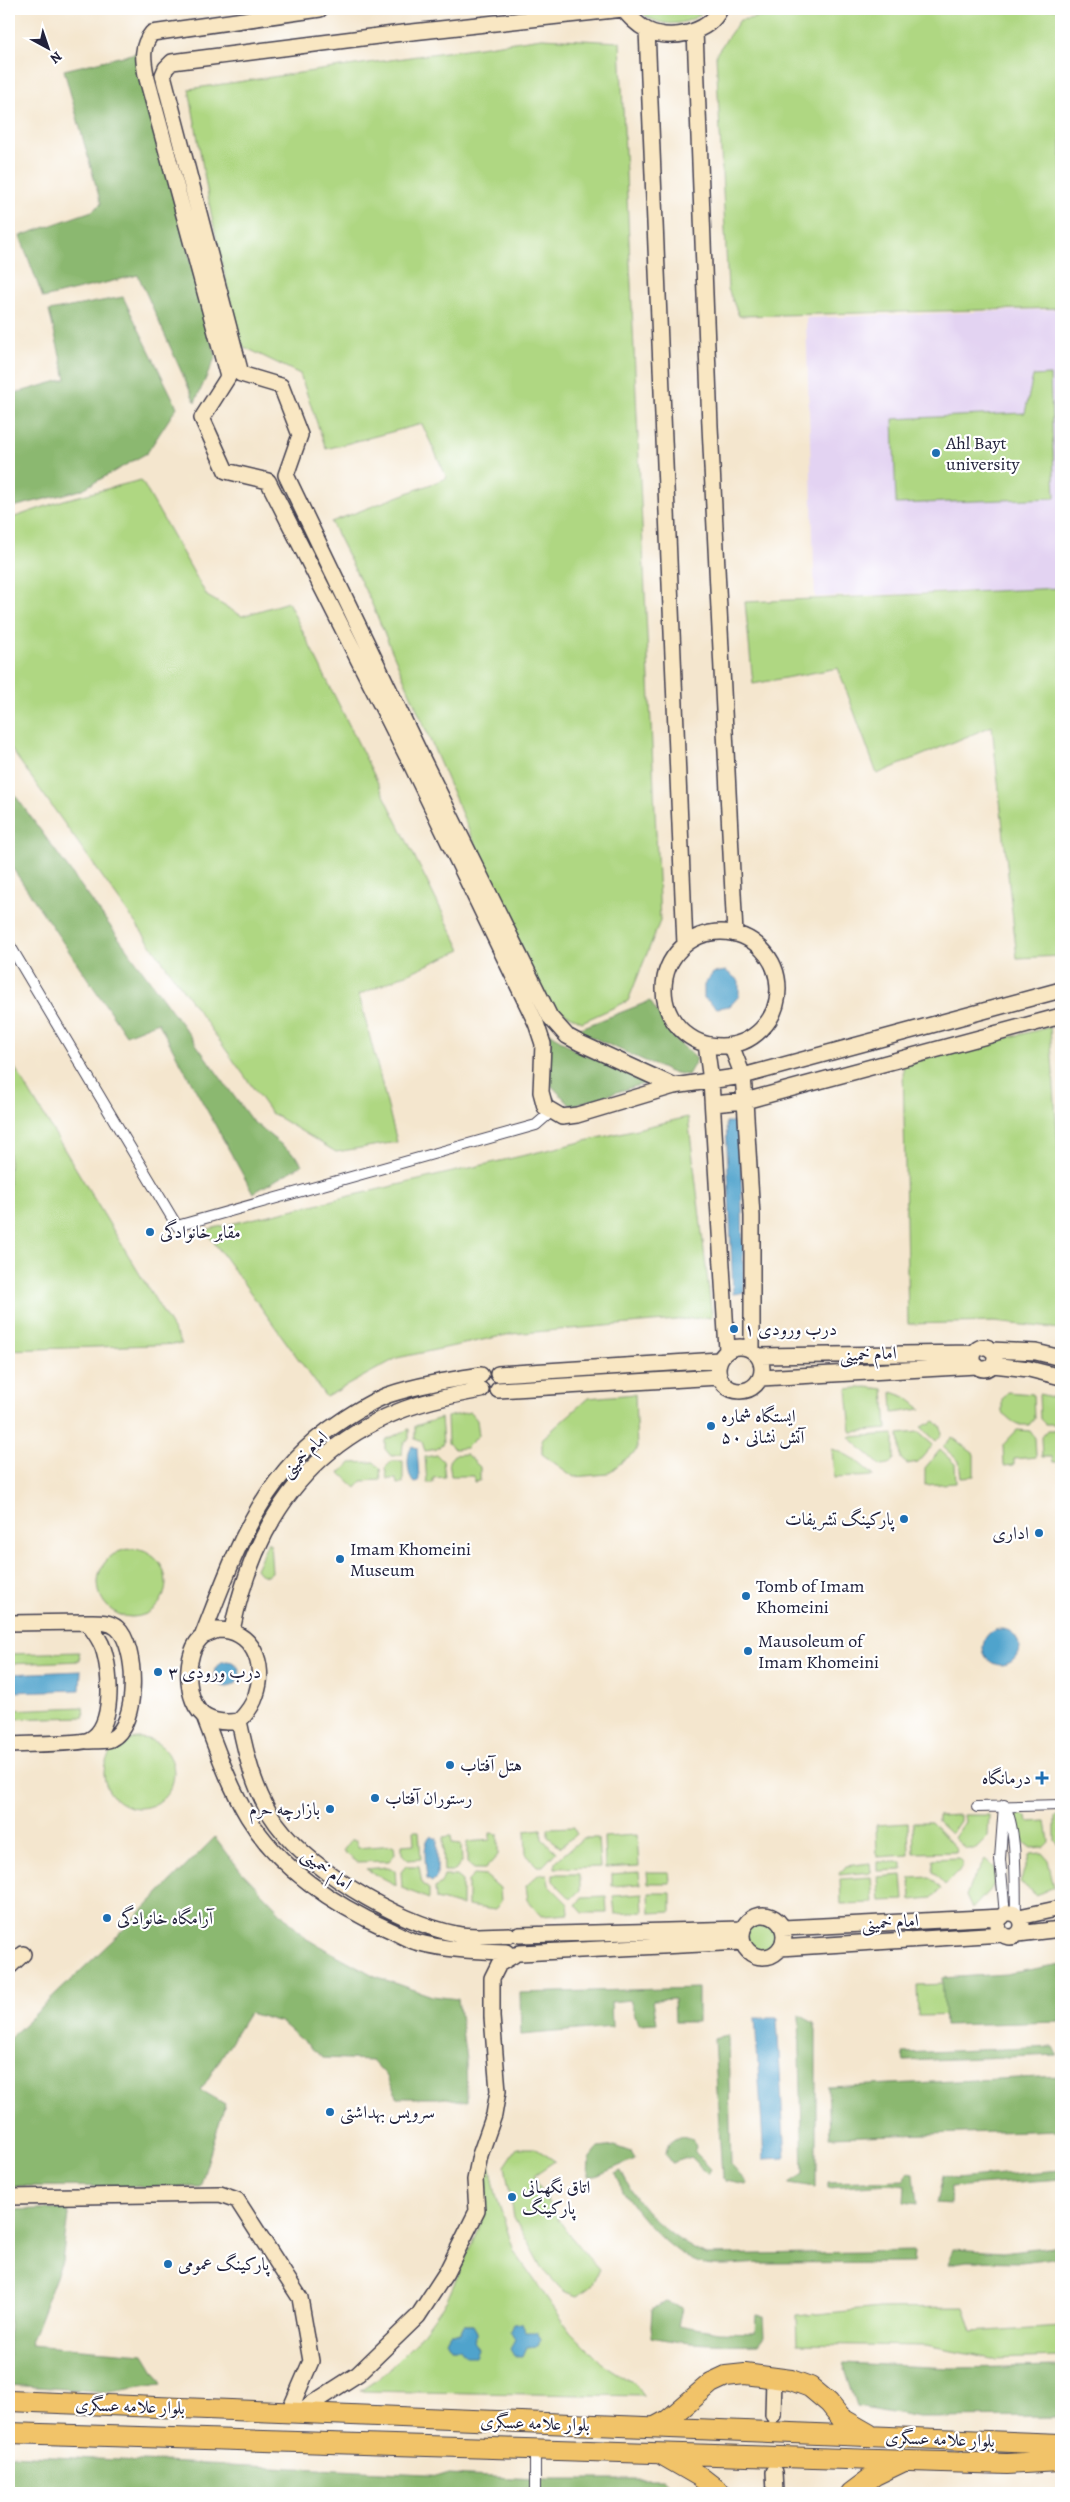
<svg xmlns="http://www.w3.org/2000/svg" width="1070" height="2502" font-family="Alegreya,Amiri,serif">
	<rect width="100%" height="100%" fill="#fff"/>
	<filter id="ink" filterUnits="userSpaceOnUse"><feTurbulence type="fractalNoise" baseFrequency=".02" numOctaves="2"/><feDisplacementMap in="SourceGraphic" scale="10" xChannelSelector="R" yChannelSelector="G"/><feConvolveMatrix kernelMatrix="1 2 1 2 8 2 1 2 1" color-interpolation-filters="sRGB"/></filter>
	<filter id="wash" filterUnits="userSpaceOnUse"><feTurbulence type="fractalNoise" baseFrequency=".0096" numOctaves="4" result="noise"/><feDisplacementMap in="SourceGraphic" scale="20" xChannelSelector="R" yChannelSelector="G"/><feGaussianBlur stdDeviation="1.12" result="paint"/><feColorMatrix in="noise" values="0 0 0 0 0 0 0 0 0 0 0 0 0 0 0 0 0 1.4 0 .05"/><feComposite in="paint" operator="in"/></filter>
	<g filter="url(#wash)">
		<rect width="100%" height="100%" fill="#f4e6ce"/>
		<path fill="#e3d3f2" d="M1061,309V588L815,597L806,318Z"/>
		<path fill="#afd782" stroke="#687c5e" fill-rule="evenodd" d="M638,9H706C689,28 655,29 638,9Z
			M817,9H1061V308L739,316L728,289L716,54L740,20Z
			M542,38L620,42L660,921L628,1001L582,1022L542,1001L371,602L331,522L447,478L422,424L326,449L300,374L240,345L211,213L189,89Z
			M1050,375L1055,498L896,504L893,419L1025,413L1033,376Z
			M141,480L207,596L242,616L288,602L461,950L359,995L397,1142L336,1152L271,1113L9,746V519L64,500Z
			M1061,588V956L1017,958L992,726L877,774L838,668L753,684L745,602Z
			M1050,1027L1061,1193V1329L994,1322L908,1324L903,1064Z
			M9,1058L182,1344L9,1350Z
			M688,1117L712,1317L511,1334L397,1358L326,1397L205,1230Z
			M866,1387L884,1389L887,1429L851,1432L847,1389Z
			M892,1392L906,1397L921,1409L893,1413Z
			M1007,1392L1033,1394L1034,1419L1029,1425H1017L1002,1413V1399Z
			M635,1394L637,1450L607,1474L574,1477L542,1454V1439L588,1398Z
			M1039,1394L1061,1399V1415L1058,1424H1045L1040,1419Z
			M470,1412L477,1420L479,1435L466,1448L454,1449L448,1443L447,1417Z
			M441,1418L443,1443L437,1449L425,1451L422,1442L415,1439V1426Z
			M935,1421L941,1428L942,1434L936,1441L921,1427Z
			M409,1429V1439L403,1444L402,1455L391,1456L385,1449V1440Z
			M1017,1430L1030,1431L1035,1438L1036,1457L1014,1459V1465L1004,1466L1003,1445Z
			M1047,1430H1058L1060,1462H1053L1052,1457H1042L1041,1437Z
			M918,1432L933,1445L918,1462L907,1464L901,1459L899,1434Z
			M894,1434V1459L888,1465L881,1466L849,1437Z
			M952,1437L974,1454V1476L961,1477L959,1461L943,1447Z
			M832,1449C849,1454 861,1464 874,1476L834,1478Z
			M940,1450L955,1464L956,1483L925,1485V1468Z
			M466,1454L480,1467V1481L474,1482V1476H451L449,1461L454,1455Z
			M437,1455L443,1461L445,1477L433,1478V1483H427L425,1457Z
			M392,1461H403V1483L397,1484L396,1479H387L385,1468Z
			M374,1462L380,1468L381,1480L362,1481L356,1488L340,1473L351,1463Z
			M268,1542L270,1544L272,1572L267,1576L260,1574L256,1569Z
			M98 1583a34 34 0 1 1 68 0a34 34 0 1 1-68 0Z
			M79,1652L80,1661L9,1664V1654Z
			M83,1707L84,1717L9,1719V1710Z
			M104 1773a35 35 0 1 1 70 0a35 35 0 1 1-70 0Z
			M1016,1814L1027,1816L1028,1822L1046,1821L1049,1842L1044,1847L1031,1848L1018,1838Z
			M960,1815V1821L951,1834L938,1822V1816Z
			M964,1815H989L988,1837L976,1849H966L954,1838L965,1822Z
			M1055,1816H1061V1847L1055,1841Z
			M913,1822H931L955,1847L957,1852L914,1853Z
			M908,1823L909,1855L877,1857L876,1825Z
			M574,1827L576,1834L561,1847L548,1837V1828Z
			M541,1829L542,1839L556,1852L543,1866H537L526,1854L525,1831Z
			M413,1831H419L421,1859L408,1860L402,1854V1845L414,1844Z
			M490,1833L498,1834V1855L485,1869H474L467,1863V1842L490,1840Z
			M637,1835L639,1866L605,1868L604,1837Z
			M451,1836L452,1843L461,1844L462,1862L455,1871H444L443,1837Z
			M583,1838H598L600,1867L555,1868V1862Z
			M351,1840H357V1848L394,1845L395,1854L389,1861L357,1862L343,1851Z
			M1042,1853L1048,1860L1054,1887L1036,1895L1020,1882L1030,1854Z
			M958,1858L962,1862V1868L945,1885L933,1872V1859Z
			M985,1859L995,1868L993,1886L972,1909L966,1896L971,1883Z
			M902,1862V1870L877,1871V1862Z
			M870,1863L871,1872L839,1875L846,1866Z
			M406,1866H419L422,1884L429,1889V1899L402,1888L401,1872Z
			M388,1867L395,1870L396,1885L366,1869Z
			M639,1872L640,1884L612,1886V1874Z
			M647,1872H669L670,1883H648Z
			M547,1874L549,1885L568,1904L569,1914L542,1916L528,1900L526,1886L538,1875Z
			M553,1874H580V1890L571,1899L553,1881Z
			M474,1875L486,1876L500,1888L501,1901L495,1910L468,1906V1881Z
			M902,1875L904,1900L880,1901L878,1877Z
			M444,1876H456L462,1881V1906L436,1899L435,1888L441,1884Z
			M871,1877L873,1903L841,1904L840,1879Z
			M930,1877L941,1889L932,1898L911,1900L910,1878Z
			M649,1893H671V1912L650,1913Z
			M642,1894L643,1912L615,1914L613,1896Z
			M606,1896L607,1913H583L576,1905L582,1897Z
			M746 1935a16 16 0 1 1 32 0a16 16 0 1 1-32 0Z
			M947,1984L965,2015L918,2016L917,1985Z
			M517,2148H535L555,2161L534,2175C550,2211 572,2241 599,2269L591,2286L578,2296L563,2291L541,2267L514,2217L505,2166Z
			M485,2161L490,2164L496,2195L514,2251L570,2331L602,2363L636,2385L644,2396L360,2391L381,2377L417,2341L447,2300L480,2225ZM464,2325H473L477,2332C471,2344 464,2348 451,2348L446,2340L450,2333H460Z
			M964,2307L972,2332L1061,2326V2357L992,2359L927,2346L797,2344L796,2316L880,2308Z"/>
		<path fill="#8bb870" stroke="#566d56" d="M136,53L216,356L195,402L138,275L43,298L20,236L92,211L101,204L64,70Z
			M123,297L177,407L147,453L81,490L9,508V395L66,379L49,311Z
			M9,787L252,1121L298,1158L302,1165L253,1193L158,1022L126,1035L9,863Z
			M650,1001L673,1037L697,1059L688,1075L670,1072L576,1030Z
			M550,1033L576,1051L650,1082L571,1106L550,1084Z
			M215,1837L240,1870L305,1938L375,1976L432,1996L458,1999L466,2060L467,2102L447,2098H398L386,2075L372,2060L323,2058L281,2022L249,2013L201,2090L225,2104L200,2187L9,2186V2039L114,1939Z
			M1061,1964V2022L945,2025L942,1978L1006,1974Z
			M698,1988V2022H675L674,1999L653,2000L657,2023L638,2024L630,2000L611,2002L612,2027L521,2035L520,1993Z
			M799,2015L814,2023L816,2031V2187L789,2183L803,2174Z
			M728,2036L731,2165L747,2183L746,2185L725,2181L722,2177L714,2039Z
			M1054,2047L1058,2055L904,2061L902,2053Z
			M1061,2076V2130L830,2137L828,2087Z
			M682,2136L693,2139L696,2147L694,2152L711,2169L708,2174L690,2157L672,2163L666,2154C667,2143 671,2140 682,2136Z
			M614,2146L631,2152L635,2159L596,2176H588L589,2159L598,2148Z
			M1061,2170V2179L951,2187L950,2204L937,2203L943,2175L955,2179Z
			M621,2171C638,2209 669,2238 706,2255L914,2251L913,2262C865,2262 817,2263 769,2263C748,2263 724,2267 704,2264C674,2259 624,2202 615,2174Z
			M907,2173L914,2174L917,2204L904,2202L905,2186L889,2184L828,2188V2182L905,2180Z
			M69,2208L62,2261L30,2345L144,2354L162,2384L109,2392L9,2385V2210Z
			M1061,2245V2257L1021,2262L967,2261L948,2264L953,2249L1003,2252Z
			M666,2302L682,2308L678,2325L718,2332L755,2333L756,2315L764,2316L765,2336L759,2344C724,2345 687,2345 652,2337L651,2326L652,2310Z
			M843,2363L952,2368L1061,2366V2417L919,2418L857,2407Z
			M9,2455L536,2479H662L680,2493H9Z"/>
		<path fill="#50a3cc" stroke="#396284" d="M726,971L739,981V996L730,1006L717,1008L704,998V985L713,973Z
			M726,1122H740L744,1293L733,1294Z
			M412,1446L417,1448L419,1478L418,1482L414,1483C407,1477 406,1453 412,1446Z
			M983 1647a18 18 0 1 1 36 0a18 18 0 1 1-36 0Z
			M214 1674a13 13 0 1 1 26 0a13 13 0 1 1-26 0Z
			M81,1671L80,1690L9,1692V1674Z
			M430,1836L437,1839V1877L432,1882L427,1879C426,1868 422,1844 430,1836Z
			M755,2018H777L785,2158L764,2159Z
			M513,2324H522L526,2332H537L541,2339L538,2346L527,2347L523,2356H514L510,2349L515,2340L510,2331Z
			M464,2325H473L477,2332L473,2341L478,2349L475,2356H466L460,2348H451L446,2340L450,2333H460Z"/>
	</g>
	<g filter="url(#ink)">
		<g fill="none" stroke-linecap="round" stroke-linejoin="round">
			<defs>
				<path id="street" d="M9,944L177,1226L536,1125L551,1112
					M1004,1805C1018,1828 1015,1887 1016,1915
					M1004,1805L1000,1859L1005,1915
					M977,1807L1061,1805
					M535,2493V2449"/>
				<path id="secondary" d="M320,9L152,33C141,46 143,59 146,75L228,377L202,418L226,471L268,481L412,766L536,1023L543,1044L541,1092L545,1107L562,1117L577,1115L674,1086L743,1076L1061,990
					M623,9L394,34L172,62L166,68L163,75L241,374L281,386L300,435L286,475L423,760L550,1017L567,1036L580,1043L674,1086
					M623,9C630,17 637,25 647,30C670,41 708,34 720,9
					M647,30L685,945
					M695,31L710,426L735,934
					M664 989a57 57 0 1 1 114 0a57 57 0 1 1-114 0Z
					M706,1044L711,1081L727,1350
					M731,1045L743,1076L745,1101L752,1216V1349
					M713,1104L745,1101L1061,1016
					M718 1369a22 22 0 1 1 44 0a22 22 0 1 1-44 0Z
					M973 1358a11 11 0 1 1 22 0a11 11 0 1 1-22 0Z
					M991,1350L1036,1352L1061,1358
					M759,1356L974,1353
					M993,1365L1029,1369L1061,1377
					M498,1374L719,1360
					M761,1378L977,1366
					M498,1390L719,1377
					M87,1622C97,1622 109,1621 117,1628C138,1646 139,1726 111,1739C105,1742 95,1740 88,1741
					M9,1623L87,1622C93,1630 100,1639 103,1648C111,1671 115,1728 89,1740C80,1744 23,1744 9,1745
					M217,1630C252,1629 267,1664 256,1695C253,1705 247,1713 239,1721C227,1723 217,1723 206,1717C184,1704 183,1651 203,1636C207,1634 213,1632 217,1630Z
					M232,1630C252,1532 301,1451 397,1412C424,1401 453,1395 481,1390
					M202,1637C236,1551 260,1474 341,1421C356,1411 372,1401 388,1395C418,1385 450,1380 481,1375
					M204,1716C217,1750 229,1785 248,1817C279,1868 334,1905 388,1929C397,1933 406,1939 416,1942C445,1950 475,1951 506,1952
					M239,1721C246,1754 253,1785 270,1814C303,1867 396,1922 456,1934C472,1938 492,1935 509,1935
					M998 1925a12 12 0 1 1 24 0a12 12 0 1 1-24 0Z
					M742 1936a21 21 0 1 1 42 0a21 21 0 1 1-42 0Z
					M1019,1917L1061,1908
					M783,1928L1002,1917
					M1018,1934L1061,1929
					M519,1935L742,1929
					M780,1948L1002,1934
					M520,1953L742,1942
					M9,1967L23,1954
					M9,2197L220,2194L237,2200L300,2298L311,2361L289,2412
					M297,2413L358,2374L418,2316L446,2273L477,2211L475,2180L480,2155L494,2115L498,2091L492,2017V1978L499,1964L514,1955
					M773,2415L774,2378
					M774,2472L775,2493"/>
				<path id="highway" d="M9,2401L1061,2444
					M655,2427L668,2420L711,2383L726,2376L745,2374L791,2380L810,2387L829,2403L841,2418L869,2434
					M9,2433L1007,2464L1061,2461
					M661,2454L699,2476L721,2493
					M851,2493L875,2475L902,2462"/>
			</defs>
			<use href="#street" stroke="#423f51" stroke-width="12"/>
			<use href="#secondary" stroke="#423f51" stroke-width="18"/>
			<use href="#highway" stroke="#423f51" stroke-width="22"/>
			<use href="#street" stroke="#fff" stroke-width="10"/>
			<use href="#secondary" stroke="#f9e7c3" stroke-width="15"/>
			<use href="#highway" stroke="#f1c369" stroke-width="20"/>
		</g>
	</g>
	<g fill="#1f6fb2" stroke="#fff" stroke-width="2">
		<circle cx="936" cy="453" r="5"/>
		<circle cx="150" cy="1232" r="5"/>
		<circle cx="734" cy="1329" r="5"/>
		<circle cx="711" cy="1426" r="5"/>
		<circle cx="904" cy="1519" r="5"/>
		<circle cx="1039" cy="1533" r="5"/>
		<circle cx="340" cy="1559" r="5"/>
		<circle cx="746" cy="1596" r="5"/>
		<circle cx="748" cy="1651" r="5"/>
		<circle cx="158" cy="1672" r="5"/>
		<circle cx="450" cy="1765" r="5"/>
		<path d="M1039.5 1770.5h5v5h5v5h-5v5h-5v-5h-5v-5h5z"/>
		<circle cx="375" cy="1798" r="5"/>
		<circle cx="330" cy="1809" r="5"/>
		<circle cx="107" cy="1918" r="5"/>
		<circle cx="330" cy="2112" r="5"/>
		<circle cx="512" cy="2197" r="5"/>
		<circle cx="168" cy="2264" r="5"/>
	</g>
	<g text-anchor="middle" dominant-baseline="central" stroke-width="4.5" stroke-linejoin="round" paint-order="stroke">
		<g font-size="18" fill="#22223b" stroke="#fff" text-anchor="start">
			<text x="946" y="443">Ahl Bayt<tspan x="946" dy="21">university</tspan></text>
			<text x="160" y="1232">مقابر خانوادگی</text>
			<text x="744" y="1329">درب ورودی ۱</text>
			<text x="721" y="1416">ایستگاه شماره<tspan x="721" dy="21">۵۰ آتش نشانی</tspan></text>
			<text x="894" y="1519" text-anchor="end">پارکینگ تشریفات</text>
			<text x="1029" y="1533" text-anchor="end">اداری</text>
			<text x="350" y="1549">Imam Khomeini<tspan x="350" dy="21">Museum</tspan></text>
			<text x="756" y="1586">Tomb of Imam<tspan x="756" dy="21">Khomeini</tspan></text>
			<text x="758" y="1641">Mausoleum of<tspan x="758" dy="21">Imam Khomeini</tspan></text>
			<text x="168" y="1672">درب ورودی ۳</text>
			<text x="460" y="1765">هتل آفتاب</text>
			<text x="1031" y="1778" text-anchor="end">درمانگاه</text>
			<text x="385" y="1798">رستوران آفتاب</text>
			<text x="320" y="1809" text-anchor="end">بازارچه حرم</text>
			<text x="117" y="1918">آرامگاه خانوادگی</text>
			<text x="340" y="2112">سرویس بهداشتی</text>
			<text x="522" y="2187">اتاق نگهبانی<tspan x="522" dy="21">پارکینگ</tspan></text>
			<text x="178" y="2264">پارکینگ عمومی</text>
		</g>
		<g font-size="18" fill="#22223b" stroke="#fff">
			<text transform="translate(868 1354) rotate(-3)">امام خمینی</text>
			<text transform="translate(304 1454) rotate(-44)">امام خمینی</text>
			<text transform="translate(327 1869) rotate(37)">امام خمینی</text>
			<text transform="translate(890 1922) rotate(-4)">امام خمینی</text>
			<text transform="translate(130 2406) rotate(2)">بلوار علامه عسگری</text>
			<text transform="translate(535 2423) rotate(2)">بلوار علامه عسگری</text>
			<text transform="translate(940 2439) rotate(2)">بلوار علامه عسگری</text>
		</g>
	</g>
	<rect width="1070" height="2502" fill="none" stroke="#fff" stroke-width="30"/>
	<g transform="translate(48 48) rotate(140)" stroke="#ffffff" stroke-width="4" paint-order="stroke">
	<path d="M0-4L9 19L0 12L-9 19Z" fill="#22223b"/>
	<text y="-8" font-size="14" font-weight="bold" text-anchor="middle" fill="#22223b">N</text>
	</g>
</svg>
